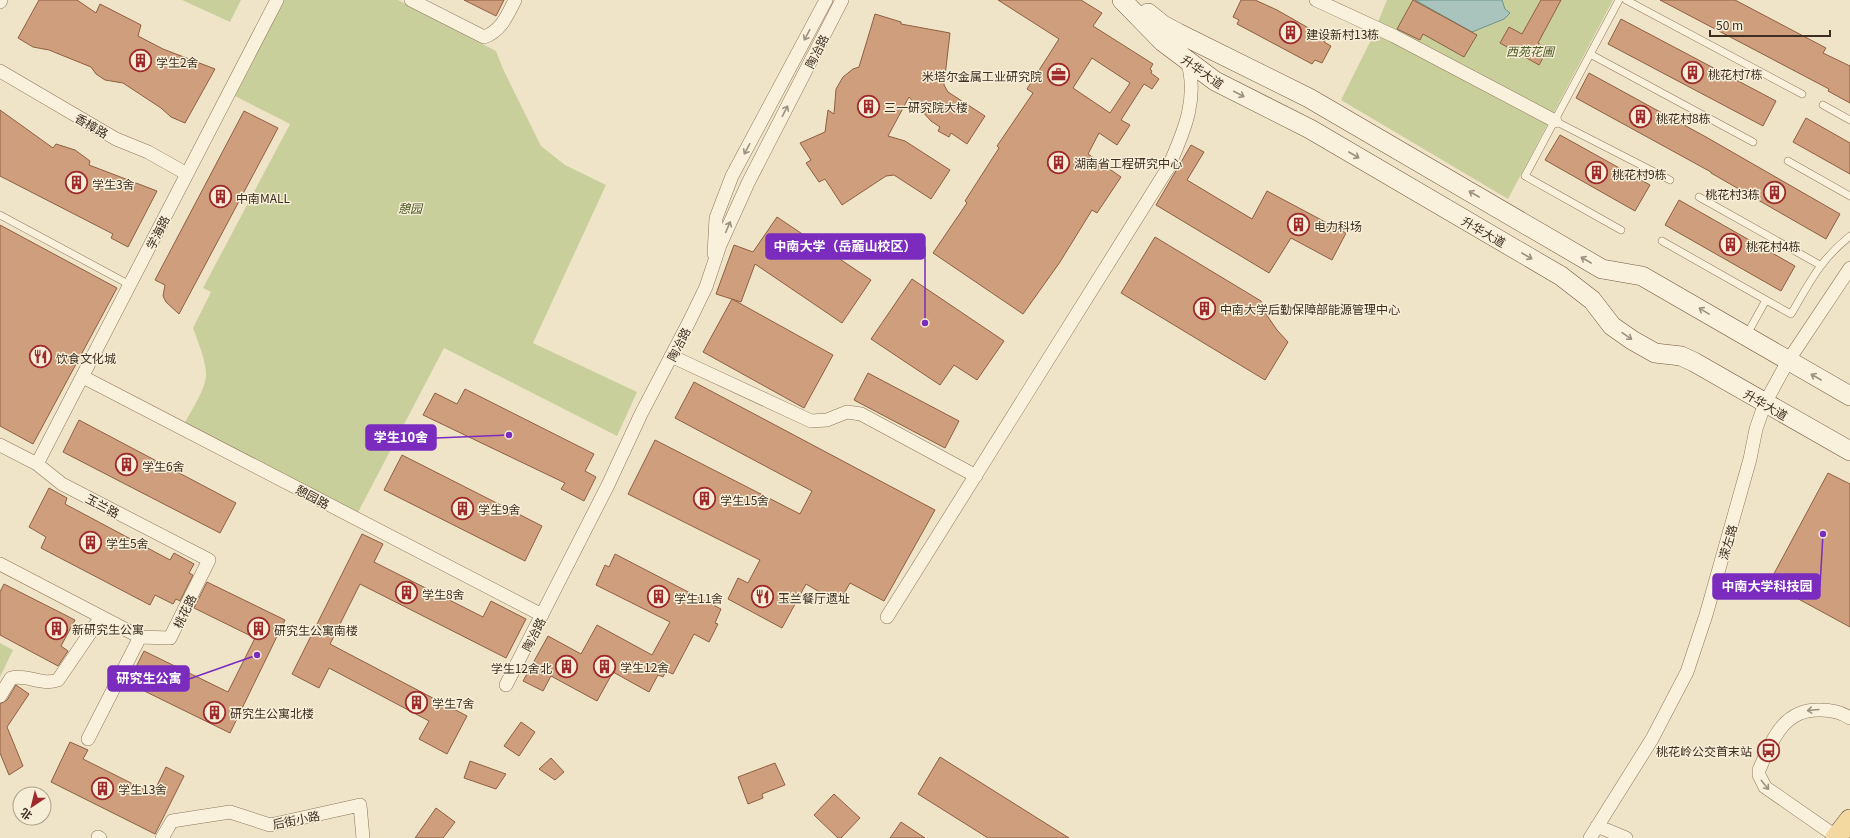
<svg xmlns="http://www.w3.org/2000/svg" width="1850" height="838" font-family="Georgia,'Noto Sans SC',serif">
	<rect width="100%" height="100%" fill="#f0e4c8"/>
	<path fill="#c9cf9b" d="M182,0H241L230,22Z
		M277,0H398L496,51L503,69L541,146L565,165L606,185L533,343L637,392L617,436L444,348L355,518L182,428C189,414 207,388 206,373C205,358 198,342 193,328L211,292L203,288L290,124L229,93Z
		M1387,0H1613L1508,199L1341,100L1369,44Z
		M0,643L13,650L0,677Z"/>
	<path fill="#a9c4bc" stroke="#6f938a" d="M1415,0H1502L1505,9L1510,13L1504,19L1472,32Z"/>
	<path fill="#cf9f7d" stroke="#8d5f41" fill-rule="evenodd" d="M39,0H77L96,13L100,4L141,25L138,36L163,49L215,69L185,123L171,117L161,108L123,83L105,80L96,74L91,67L49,50L33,47L18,38Z
		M464,0H504L496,16Z
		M998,0H1081L1102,13L1093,26L1153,64L1150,69L1152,71L1151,73L1159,79L1152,89L1144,84L1121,120L1130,125L1117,145L1099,133L1088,154L1121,177L1097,213L1092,210L1060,262L1023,314L933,253L967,203L965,201L999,148L997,146L1033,93L1027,89L1059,39ZM1092,58L1130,83L1110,113L1073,88Z
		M1241,0H1255L1277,10L1326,38L1324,42L1331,46L1322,63L1315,60L1312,64L1237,24L1239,20L1233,17Z
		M1413,0L1477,35L1464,57L1423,34L1420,40L1397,29Z
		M1541,0H1561L1538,43L1548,49L1539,65L1500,43L1509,27L1522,34Z
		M1660,0H1735L1826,48L1823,53L1850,66V103L1828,91L1829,89Z
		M875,14L901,22V24L950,33L944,85L948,92L985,116L967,144L951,133L949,137L938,131L940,127L931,121L909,97L888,136L905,141L950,170L931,199L894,175L886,176L842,205L825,179L819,182L806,163L811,160L800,143L825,132L828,110L834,114L836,89L843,77L853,69L859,67Z
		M1621,19L1776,101L1763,126L1608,44Z
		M1589,73L1706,137L1840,214L1826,239L1711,173V172L1576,98Z
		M0,110L53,148L56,144L75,150L90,161L89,165L157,191L128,247L111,238L113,234L0,176Z
		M244,111L278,128L179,314L166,302L163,296L165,285L155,280Z
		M1806,118L1850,143V174L1793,142Z
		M1560,135L1650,185L1635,211L1545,160Z
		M1191,145L1204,152L1187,180L1252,219L1267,191L1346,233L1332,260L1291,238L1269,273L1156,205Z
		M1679,200L1795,266L1781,291L1665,225Z
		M777,217L871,280L842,323L755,264L741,302L716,294L734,245L753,252Z
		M0,225L117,288L33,444L0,426Z
		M1155,237L1261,301L1266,314L1277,330L1288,342L1265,380L1121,293Z
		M912,279L1004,341L977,380L954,365L940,385L871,339Z
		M732,299L833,355L804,408L703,352Z
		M868,373L959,421L945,448L854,400Z
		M694,382L935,510L884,601L850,583L842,597L823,594L806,584L782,628L728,599L738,578L748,583L760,560L628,494L655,440L800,514L812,491L675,418Z
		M465,389L594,454L585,471L596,477L584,501L561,489L565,483L423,415L435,393L457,404Z
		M79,420L236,503L220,533L63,452Z
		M402,455L542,526L525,561L384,490Z
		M1828,473L1850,484V627L1769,583Z
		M49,488L67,498L65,504L170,560L174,553L194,564L189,573L193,575L180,601L176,599L173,604L155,595L150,605L41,548L46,537L29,527Z
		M362,534L383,544L374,562L483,617L491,601L526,619L506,658L360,584L330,644L467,716L447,754L419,739L429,721L329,668L319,688L292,674Z
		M615,554L721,609L715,623L718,624L709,642L694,634L673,674L666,671L663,677L658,675L649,692L613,672L597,701L551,676L543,691L523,681L548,636L581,654L597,625L652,655L670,622L596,585L605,565L609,567Z
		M207,582L285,620L230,733L128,683L144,651L228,692L255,638L194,608Z
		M4,584L75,620L61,646L68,651L58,666L0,635V592Z
		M16,685L29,694L7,727L23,766L9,775L0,753V704L7,700Z
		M521,722L535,732L519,756L504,746Z
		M70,742L88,750L83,759L153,794L166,767L184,776L155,834L51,782Z
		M940,757L1069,838H988L918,794Z
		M551,758L564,772L555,780L539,769Z
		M470,761L506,774L496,789L464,778Z
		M775,763L785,785L762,794L763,798L748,804L738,777Z
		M834,794L860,818L841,838H838L814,815Z
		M436,808L455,822L443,838H415Z
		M901,822L925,838H890Z"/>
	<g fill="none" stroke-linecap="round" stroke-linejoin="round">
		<defs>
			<path id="lane" d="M1619,0L1525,176L1621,230
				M1626,0L1802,94
				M1590,54L1753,142
				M1823,105L1850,120
				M1555,121L1670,180
				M1788,161L1850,196
				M1699,197L1820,265
				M0,215L130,285
				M1662,241L1766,300L1746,336
				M1766,300L1791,314C1810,282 1820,260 1850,236"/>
			<path id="street" d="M411,0L484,37C501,31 507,16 515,0
				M1316,0L1394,36L1555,121
				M0,2L1,0
				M0,71L116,139L148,152L187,174
				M714,254L716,218L732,176L826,0
				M671,356L811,421L827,420L847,412L861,414L976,476
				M83,377L542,615
				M0,445L37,464L62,484L209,560L170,638L140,637L88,739
				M37,464L277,0
				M0,564L140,637
				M887,617L1168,168C1184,132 1200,96 1186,57
				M506,685L608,485L641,414L689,322L706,287L720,245L748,183L842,0
				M0,696L11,678C27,674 42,686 58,680L101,617
				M1597,826L1626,838
				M98,837L100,838
				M1837,837L1765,787L1759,775V770C1772,741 1783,708 1821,710C1831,710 1841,712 1850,718
				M162,838L172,821L230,812L270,825L360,805L363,838
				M1590,838L1652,739L1687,672L1706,615L1750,459L1756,429L1765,403L1788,361L1850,268"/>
			<path id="secondary" d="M1122,0L1163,42L1215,81L1310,129L1561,276L1592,300L1612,326L1632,340L1655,353L1681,356L1694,362L1850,451
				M1148,13L1163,25L1178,33L1309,98L1602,269L1642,276L1850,396"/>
			<path id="primary" d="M1836,838L1850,820"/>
		</defs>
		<use href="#lane" stroke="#8d765c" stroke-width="8"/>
		<use href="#street" stroke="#8d765c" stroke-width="14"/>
		<use href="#secondary" stroke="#6f573f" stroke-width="20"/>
		<use href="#primary" stroke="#5b4430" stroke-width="22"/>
		<use href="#lane" stroke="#faf1dc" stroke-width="7"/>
		<use href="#street" stroke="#faf1dc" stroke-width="13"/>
		<use href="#secondary" stroke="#faf1dc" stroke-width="19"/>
		<use href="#primary" stroke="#f3d9a0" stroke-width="21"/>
	</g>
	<defs><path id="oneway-shaft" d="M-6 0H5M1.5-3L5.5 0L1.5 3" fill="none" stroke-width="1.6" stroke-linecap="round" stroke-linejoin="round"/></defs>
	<g stroke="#9c907e">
		<use href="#oneway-shaft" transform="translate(807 35) rotate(118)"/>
		<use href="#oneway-shaft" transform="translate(1239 94) rotate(27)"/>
		<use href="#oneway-shaft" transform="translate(785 111) rotate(-63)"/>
		<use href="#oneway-shaft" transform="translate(747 149) rotate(118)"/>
		<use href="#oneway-shaft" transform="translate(1354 155) rotate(30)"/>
		<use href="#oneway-shaft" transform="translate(1474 194) rotate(-150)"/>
		<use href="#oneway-shaft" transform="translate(728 227) rotate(-67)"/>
		<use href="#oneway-shaft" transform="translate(1527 256) rotate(30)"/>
		<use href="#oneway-shaft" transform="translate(1586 260) rotate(-150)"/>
		<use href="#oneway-shaft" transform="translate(1704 311) rotate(-149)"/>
		<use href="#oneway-shaft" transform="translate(1627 336) rotate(35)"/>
		<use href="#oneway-shaft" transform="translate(1816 377) rotate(-150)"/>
		<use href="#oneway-shaft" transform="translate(1813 710) rotate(175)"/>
		<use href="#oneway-shaft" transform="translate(1765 785) rotate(51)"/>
	</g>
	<defs>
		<symbol id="building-ring" viewBox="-11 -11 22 22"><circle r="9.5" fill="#f7eed8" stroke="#9e2a2b" stroke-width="1.5"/><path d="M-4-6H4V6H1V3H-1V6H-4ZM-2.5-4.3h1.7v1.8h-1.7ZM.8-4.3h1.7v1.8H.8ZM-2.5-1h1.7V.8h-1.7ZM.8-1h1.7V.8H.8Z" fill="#9e2a2b"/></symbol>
		<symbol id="office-ring" viewBox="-11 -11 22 22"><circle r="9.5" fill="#f7eed8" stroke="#9e2a2b" stroke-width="1.5"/><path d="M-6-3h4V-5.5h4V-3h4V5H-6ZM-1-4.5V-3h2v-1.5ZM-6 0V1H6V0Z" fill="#9e2a2b"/></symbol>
		<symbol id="restaurant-ring" viewBox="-11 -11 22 22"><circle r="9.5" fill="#f7eed8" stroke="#9e2a2b" stroke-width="1.5"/><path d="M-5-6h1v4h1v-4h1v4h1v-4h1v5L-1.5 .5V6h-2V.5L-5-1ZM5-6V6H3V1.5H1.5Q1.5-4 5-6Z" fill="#9e2a2b"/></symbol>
		<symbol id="bus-ring" viewBox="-11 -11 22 22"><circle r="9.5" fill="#f7eed8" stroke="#9e2a2b" stroke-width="1.5"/><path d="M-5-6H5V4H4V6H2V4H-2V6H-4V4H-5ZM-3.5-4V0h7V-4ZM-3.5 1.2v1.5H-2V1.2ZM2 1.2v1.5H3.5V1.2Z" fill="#9e2a2b"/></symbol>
	</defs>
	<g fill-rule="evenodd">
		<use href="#building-ring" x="1278" y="20" width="25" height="25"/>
		<use href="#building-ring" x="128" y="48" width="25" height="25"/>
		<use href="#building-ring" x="1680" y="60" width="25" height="25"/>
		<use href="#office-ring" x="1046" y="62" width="25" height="25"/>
		<use href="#building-ring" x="856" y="94" width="25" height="25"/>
		<use href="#building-ring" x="1628" y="104" width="25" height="25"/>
		<use href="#building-ring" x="1046" y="150" width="25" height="25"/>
		<use href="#building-ring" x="1584" y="160" width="25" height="25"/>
		<use href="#building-ring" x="64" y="170" width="25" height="25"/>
		<use href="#building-ring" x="1762" y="180" width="25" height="25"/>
		<use href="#building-ring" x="208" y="184" width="25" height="25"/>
		<use href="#building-ring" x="1286" y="212" width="25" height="25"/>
		<use href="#building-ring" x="1718" y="232" width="25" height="25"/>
		<use href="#building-ring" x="1192" y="296" width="25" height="25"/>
		<use href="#restaurant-ring" x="28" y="344" width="25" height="25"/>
		<use href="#building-ring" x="114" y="452" width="25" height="25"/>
		<use href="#building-ring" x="692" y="486" width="25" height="25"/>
		<use href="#building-ring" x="450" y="496" width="25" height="25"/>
		<use href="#building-ring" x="78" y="530" width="25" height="25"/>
		<use href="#building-ring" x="394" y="580" width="25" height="25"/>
		<use href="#building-ring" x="646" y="584" width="25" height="25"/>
		<use href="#restaurant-ring" x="750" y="584" width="25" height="25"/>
		<use href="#building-ring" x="44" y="616" width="25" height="25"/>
		<use href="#building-ring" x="246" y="616" width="25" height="25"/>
		<use href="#building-ring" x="592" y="654" width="25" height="25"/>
		<use href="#building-ring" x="554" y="654" width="25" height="25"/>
		<use href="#building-ring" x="404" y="690" width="25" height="25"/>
		<use href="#building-ring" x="202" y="700" width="25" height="25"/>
		<use href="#bus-ring" x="1756" y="738" width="25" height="25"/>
		<use href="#building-ring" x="90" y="776" width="25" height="25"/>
	</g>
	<g text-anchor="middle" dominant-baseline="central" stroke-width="3" stroke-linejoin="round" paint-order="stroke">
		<g font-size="12" fill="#3d2e20" stroke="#f7eed8" text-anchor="start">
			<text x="1306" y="33">建设新村13栋</text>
			<text x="156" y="61">学生2舍</text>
			<text x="1708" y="73">桃花村7栋</text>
			<text x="1042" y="75" text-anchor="end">米塔尔金属工业研究院</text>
			<text x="884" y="106">三一研究院大楼</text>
			<text x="1656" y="117">桃花村8栋</text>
			<text x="1074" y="162">湖南省工程研究中心</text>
			<text x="1612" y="173">桃花村9栋</text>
			<text x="92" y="183">学生3舍</text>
			<text x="1760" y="193" text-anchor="end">桃花村3栋</text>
			<text x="236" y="197">中南MALL</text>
			<text x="1314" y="225">电力科场</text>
			<text x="1746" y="245">桃花村4栋</text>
			<text x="1220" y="308">中南大学后勤保障部能源管理中心</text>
			<text x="56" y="357">饮食文化城</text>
			<text x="142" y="465">学生6舍</text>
			<text x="720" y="499">学生15舍</text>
			<text x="478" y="508">学生9舍</text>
			<text x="106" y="542">学生5舍</text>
			<text x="422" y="593">学生8舍</text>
			<text x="674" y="597">学生11舍</text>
			<text x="778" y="597">玉兰餐厅遗址</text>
			<text x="72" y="628">新研究生公寓</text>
			<text x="274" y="629">研究生公寓南楼</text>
			<text x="620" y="666">学生12舍</text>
			<text x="552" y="667" text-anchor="end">学生12舍北</text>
			<text x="432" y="702">学生7舍</text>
			<text x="230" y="712">研究生公寓北楼</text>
			<text x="1752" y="750" text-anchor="end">桃花岭公交首末站</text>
			<text x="118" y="788">学生13舍</text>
		</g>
		<g font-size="12" font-style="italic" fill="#4d5a26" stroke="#f7eed8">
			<text x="1530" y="50">西苑花圃</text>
			<text x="410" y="207">憩园</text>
		</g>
		<g font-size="12" fill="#3d2e20" stroke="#f7eed8">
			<text transform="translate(816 51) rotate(-63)">陶冶路</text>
			<text transform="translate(1203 71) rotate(35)">升华大道</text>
			<text transform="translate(92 125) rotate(30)">香樟路</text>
			<text transform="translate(1484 231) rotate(30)">升华大道</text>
			<text transform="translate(157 232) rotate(-63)">学海路</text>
			<text transform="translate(678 344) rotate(-63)">陶冶路</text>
			<text transform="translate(1766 404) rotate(30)">升华大道</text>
			<text transform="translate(313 496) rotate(28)">憩园路</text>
			<text transform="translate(103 505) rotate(28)">玉兰路</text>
			<text transform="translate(1727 542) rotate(-74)">溁左路</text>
			<text transform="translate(184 611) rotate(-64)">桃花路</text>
			<text transform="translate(533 634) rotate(-63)">陶冶路</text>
			<text transform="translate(296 819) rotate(-11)">后街小路</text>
		</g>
	</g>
	<path fill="none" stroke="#7b2cbf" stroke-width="1.5" d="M925 323L925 247M509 435L436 438M1823 534L1820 586M257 655L189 679"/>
	<g fill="#7b2cbf" stroke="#f7eed8" stroke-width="1.5">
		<circle cx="925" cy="323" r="4"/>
		<circle cx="509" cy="435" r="4"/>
		<circle cx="1823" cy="534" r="4"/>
		<circle cx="257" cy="655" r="4"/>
	</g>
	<g fill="#7b2cbf" stroke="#7b2cbf" stroke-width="1.5">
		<rect x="766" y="234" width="159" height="25" rx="4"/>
		<rect x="366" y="425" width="70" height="25" rx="4"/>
		<rect x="1713" y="574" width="107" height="25" rx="4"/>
		<rect x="108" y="666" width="81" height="25" rx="4"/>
	</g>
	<g font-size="13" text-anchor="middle" font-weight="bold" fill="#fff">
		<text x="845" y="251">中南大学（岳麓山校区）</text>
		<text x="401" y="442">学生10舍</text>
		<text x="1767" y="591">中南大学科技园</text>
		<text x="149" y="683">研究生公寓</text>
	</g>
	<g transform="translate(32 806) rotate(215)"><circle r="19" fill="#f7eed8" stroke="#ada18e"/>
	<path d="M0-3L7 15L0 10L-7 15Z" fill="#9e2a2b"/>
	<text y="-6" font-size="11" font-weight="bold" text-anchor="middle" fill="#3d2e20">北</text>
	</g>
	<path d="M1710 30v6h120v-6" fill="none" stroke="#3d2e20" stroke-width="2"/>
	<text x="1716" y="30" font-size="12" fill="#3d2e20" stroke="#f7eed8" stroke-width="3" paint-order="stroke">50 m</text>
</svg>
